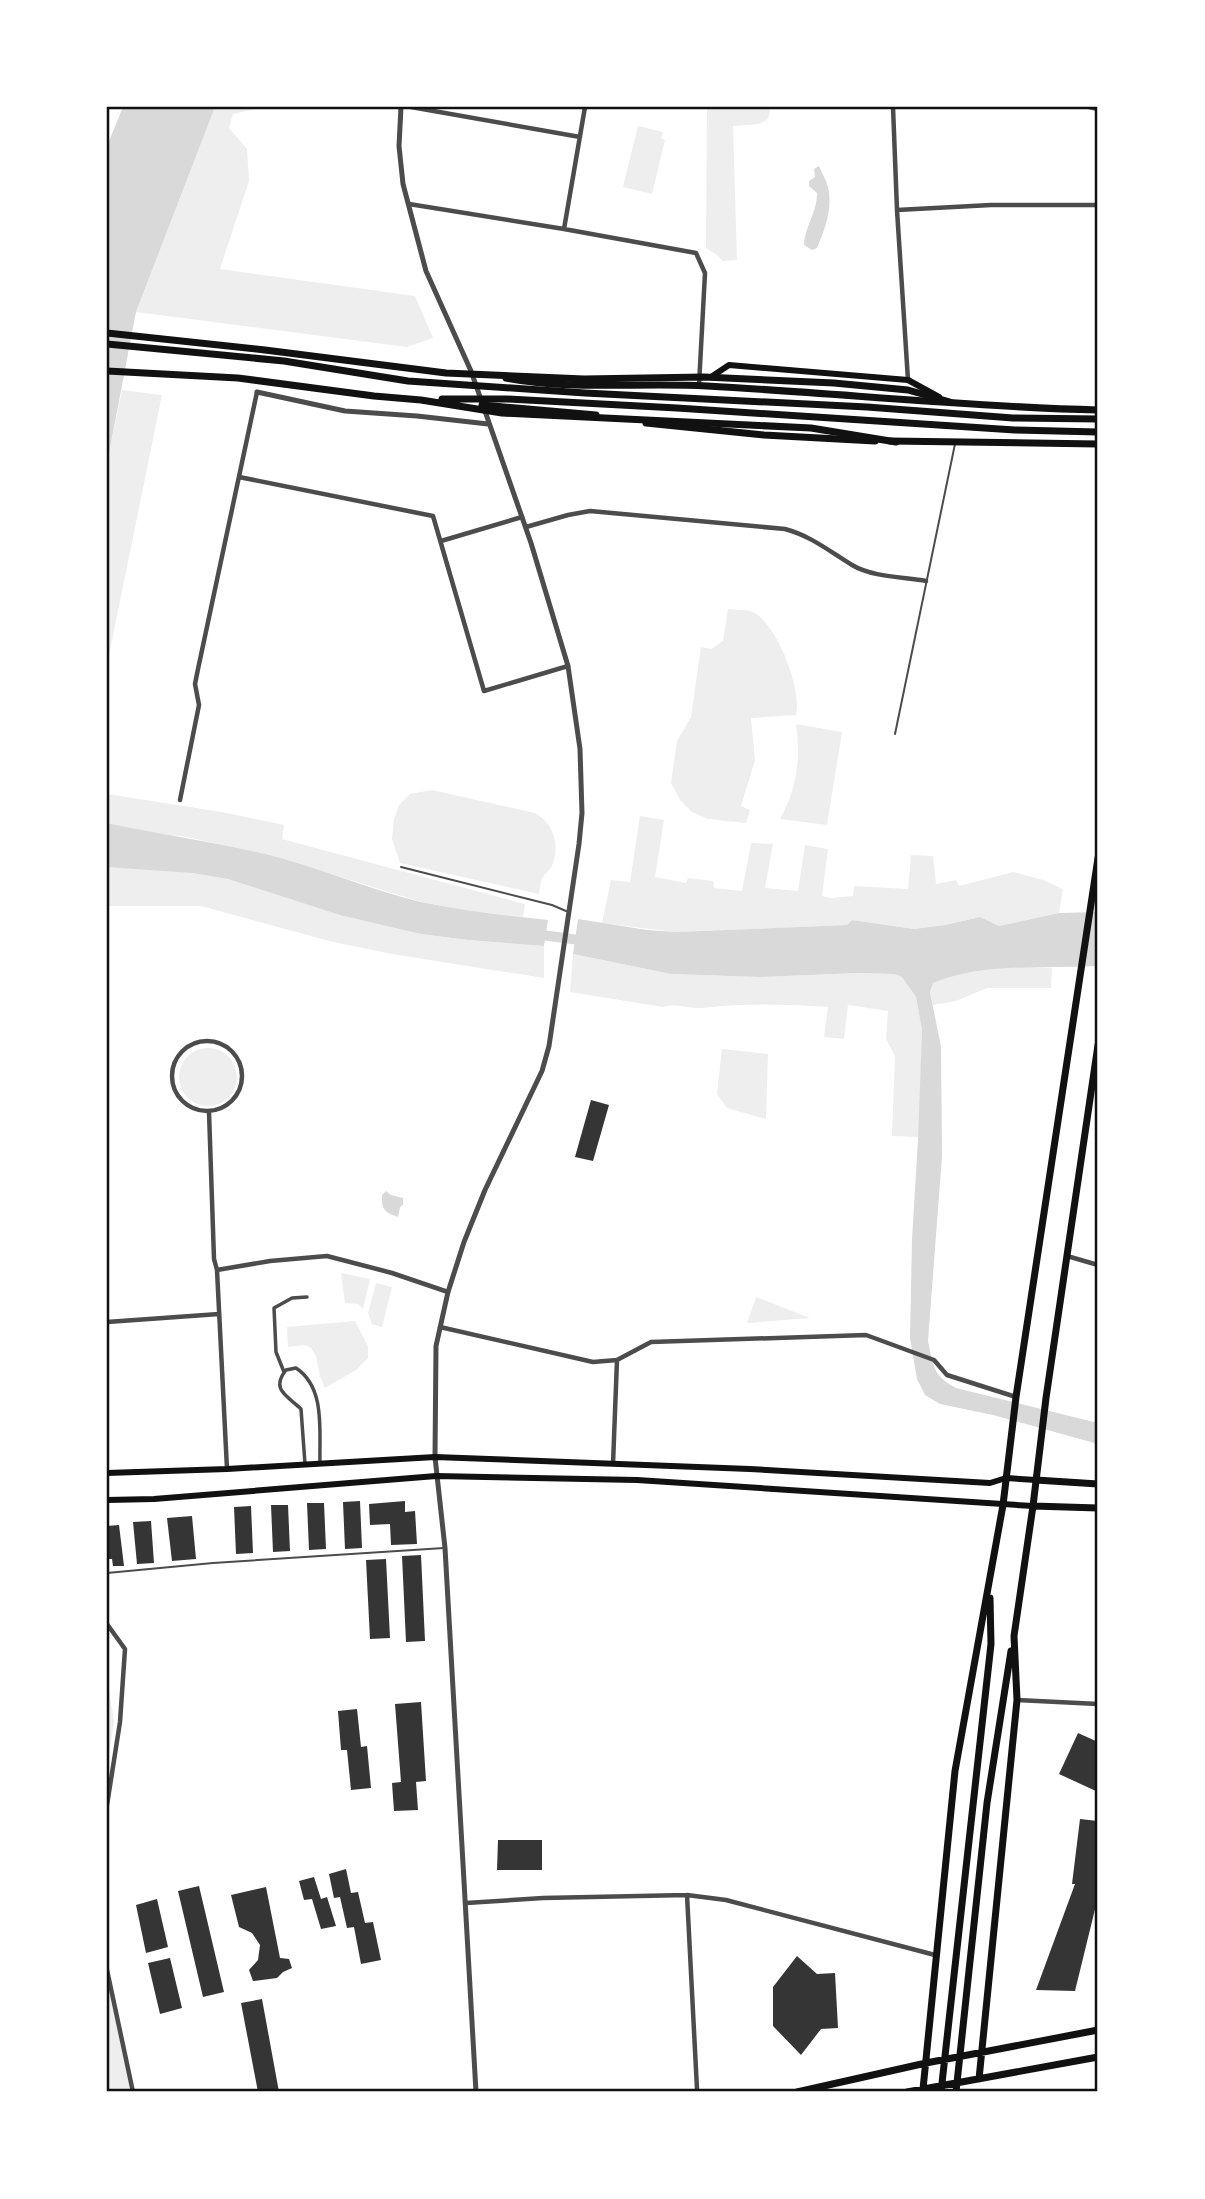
<svg xmlns="http://www.w3.org/2000/svg" width="1205" height="2199" font-family="Overpass,sans-serif">
	<rect width="100%" height="100%" fill="#fff"/>
	<path fill="#eee" d="M215,107H264L233,114L229,128L247,149L249,181L220,269L415,296L433,338L407,347L136,312Z
		M707,107H771L768,119L759,124L733,126L737,260L723,261L717,255L706,248Z
		M638,126L663,132L661,138L665,140L652,194L623,187Z
		M122,390L162,395L107,665V463Z
		M728,609C736,610 748,609 755,613C778,627 802,689 796,715L751,718L755,760L741,806L750,810L746,823L708,819L692,812L680,800L671,783L677,741L691,717L701,647L711,649L723,641Z
		M796,724L842,732L827,825L780,819C797,789 801,757 796,724Z
		M432,790L535,813C553,823 560,843 553,863C551,870 546,872 543,877C540,882 540,889 539,894L400,863L392,839L394,819L399,805L410,794Z
		M107,794L222,812L284,825L282,839L525,904L523,917L462,910L418,901L283,859L187,837L145,832L107,823Z
		M640,816L664,820L655,877L686,883L688,878L713,881L714,888L742,891L751,843L773,844L765,888L798,891L805,845L828,849L822,896L831,898L853,896L854,886L908,889L911,855L933,856L936,884L956,880L959,886L1013,872L1043,880L1063,889L1059,913L999,926L980,917L945,925L914,929L852,920L847,925L675,932L602,923L611,880L630,882Z
		M115,866L192,873L228,879L421,934L468,940L544,946V978L392,954L333,942L201,906H107V867Z
		M573,954L671,974L760,977L858,973L895,974L902,976L916,997L922,1030L919,1137L892,1136L895,1056L886,1039L888,1011L848,1005L844,1039L824,1037L828,1007C785,1004 743,1003 701,1008C686,1009 680,1003 663,1007L570,992Z
		M1012,966L1052,968L1051,988H987L956,1001L933,1005L930,992L933,983L953,975Z
		M179 1077a29 29 0 1 1 58 0a29 29 0 1 1-58 0Z
		M722,1049L768,1054L766,1119L727,1108L717,1094Z
		M341,1273L370,1279L363,1309L358,1304L345,1303Z
		M376,1283L392,1287L382,1327L372,1324L368,1313Z
		M756,1297L810,1318L747,1323Z
		M355,1321L368,1346V1358L356,1370L325,1388L320,1376L316,1356L311,1348L305,1345L288,1347L287,1327Z
		M107,1679L114,1721L107,1769Z
		M107,1980L131,2092H107Z"/>
	<path fill="#d9d9d9" d="M123,107H215L136,312L107,464V146Z
		M819,166C822,173 826,180 828,187C833,208 825,229 817,248L812,250L804,245C805,226 817,213 817,193L809,186V181L815,177L814,169Z
		M107,823C166,836 226,843 284,859C330,872 375,891 421,902C463,911 505,915 548,920L544,946L468,940L421,934L340,915L228,879L192,873L107,867Z
		M1098,912V966C1043,969 985,962 933,983L930,992L941,1047L942,1156L928,1341C933,1365 933,1376 956,1388L1098,1423V1444L993,1415L940,1404L925,1395L917,1379L910,1338L912,1239L918,1140L922,1030L916,997L902,977L895,974L858,973L760,977L671,974L573,954L578,919L647,930L675,932L847,925L852,920L914,929L945,925L980,917L999,926L1059,913Z
		M386,1191L391,1195L403,1198V1205L400,1207L398,1217C385,1213 381,1209 382,1195Z"/>
	<g fill="none" stroke-linecap="round" stroke-linejoin="round">
		<path stroke="#d9d9d9" stroke-width="10" d="M535,934L586,941"/>
	</g>
	<path fill="#353535" d="M591,1100L609,1105L593,1161L575,1157Z
		M360,1501L362,1548L345,1549L343,1502Z
		M405,1501V1512L415,1511L417,1544L391,1545L390,1524L370,1525L369,1504Z
		M307,1503H324L326,1549L309,1550Z
		M271,1505H288L290,1551L273,1552Z
		M251,1506L253,1553L236,1554L234,1507Z
		M192,1516L196,1559L172,1561L167,1518Z
		M151,1521L154,1563L137,1564L133,1522Z
		M119,1525L124,1566H113L112,1559H107V1526Z
		M421,1555L425,1641L406,1642L402,1556Z
		M386,1559L390,1638L370,1639L366,1560Z
		M421,1702L426,1781L416,1782L418,1810L394,1811L392,1783L401,1782L395,1704Z
		M357,1709L361,1747L367,1746L371,1788L351,1790L347,1750H341L338,1711Z
		M1078,1733L1098,1742V1792L1059,1774Z
		M1080,1819L1098,1821V1897L1075,1991L1036,1990L1075,1884H1072Z
		M498,1840H542V1870H497Z
		M346,1869L351,1893L358,1892L365,1923L373,1922L381,1960L361,1964L354,1927L347,1928L340,1897L334,1898L329,1874Z
		M314,1877L321,1899L327,1897L336,1926L321,1929L312,1899L304,1900L299,1881Z
		M199,1886L224,1992L203,1997L178,1891Z
		M266,1887L280,1958L289,1959L292,1968L283,1972L277,1978L253,1981L249,1970L258,1960L260,1945L252,1933L239,1927L231,1895Z
		M157,1899L168,1947L146,1953L136,1905Z
		M797,1956L817,1974L835,1973L838,2028L821,2029L801,2055L773,2026V1987Z
		M170,1958L182,2008L160,2014L148,1963Z
		M262,1999L279,2092H258L241,2003Z"/>
	<g fill="none" stroke-linecap="round" stroke-linejoin="round">
		<path stroke="#4c4c4c" stroke-width="2" d="M895,734L955,444
			M401,867L552,905L566,911
			M107,1573L213,1563L444,1548"/>
		<path stroke="#4c4c4c" stroke-width="3.5" d="M284,1372L276,1352L274,1308L292,1298L307,1297
			M305,1464L301,1409C288,1396 270,1390 286,1370L296,1368C326,1388 319,1431 320,1463"/>
		<path stroke="#4c4c4c" stroke-width="4.5" d="M411,107L580,137
			M585,107L564,229L696,253L705,273L699,385
			M893,107L897,210L908,380
			M1089,107L1098,109
			M409,204L564,229
			M897,210L991,205H1098
			M239,477L433,516L484,691L568,666
			M526,527L568,515L590,511L785,529C811,536 829,551 852,565C872,577 903,577 926,581
			M441,541L522,517
			M180,800L199,705L195,684L198,669L257,392
			M172 1076a35 35 0 1 1 70 0a35 35 0 1 1-70 0Z
			M209,1112L214,1259L217,1270L227,1469
			M1067,1256L1098,1265
			M217,1270L270,1261L327,1256L392,1273L448,1292
			M107,1322L219,1314
			M440,1327L593,1362L617,1360L651,1342L866,1335L934,1360L947,1375L1016,1397
			M613,1464L617,1360
			M107,1624L125,1649L120,1722L107,1805
			M1017,1700L1098,1704
			M687,1895L697,2089
			M466,1903L543,1898L687,1895L726,1900L935,1955
			M107,1970L133,2092"/>
		<path stroke="#4c4c4c" stroke-width="5" d="M401,107L399,146L403,184L426,271L471,371L531,543L568,666L580,749L582,813L579,844L549,1046L542,1071L485,1190L464,1242L448,1292L436,1346L435,1457L445,1548L476,2092
			M257,392L345,411L417,416L488,424"/>
		<path stroke="#111" stroke-width="6" d="M711,377L729,365L908,380L939,397
			M107,1473L227,1469L435,1457L750,1469L990,1483L1006,1478L1036,1480
			M107,1500L154,1499L436,1476L637,1480L1033,1506"/>
		<path stroke="#111" stroke-width="7" d="M506,378C572,391 640,382 707,386C837,393 968,407 1098,410
			M482,405L596,415
			M646,423L764,435L875,441
			M890,441L1098,444
			M1036,1480L1098,1484
			M1033,1506L1098,1508
			M979,2079L1017,1700L1014,1636L1033,1506L1046,1398L1098,1045
			M923,2089L955,1771L1003,1505L1016,1397L1098,858
			M797,2092L926,2063L1098,2030
			M907,2092L1098,2057
			M941,2092L991,1644L990,1598
			M956,2092L987,1803L1011,1651"/>
		<path stroke="#111" stroke-width="7" d="M107,333L265,350L446,373L584,379L704,377L834,383L908,390L950,402
			M107,344L284,361L408,381L585,393L867,407L1013,418L1098,419
			M107,371L238,378L374,396L421,400L502,413L811,428L896,442
			M442,399H507L677,408L1015,430L1098,432"/>
	</g>
	<rect width="1205" height="2199" fill="none" stroke="#ffffff" stroke-width="217"/>
	<rect x="108" y="108" width="988" height="1982" fill="none" stroke="#111" stroke-width="2.5"/>
</svg>
